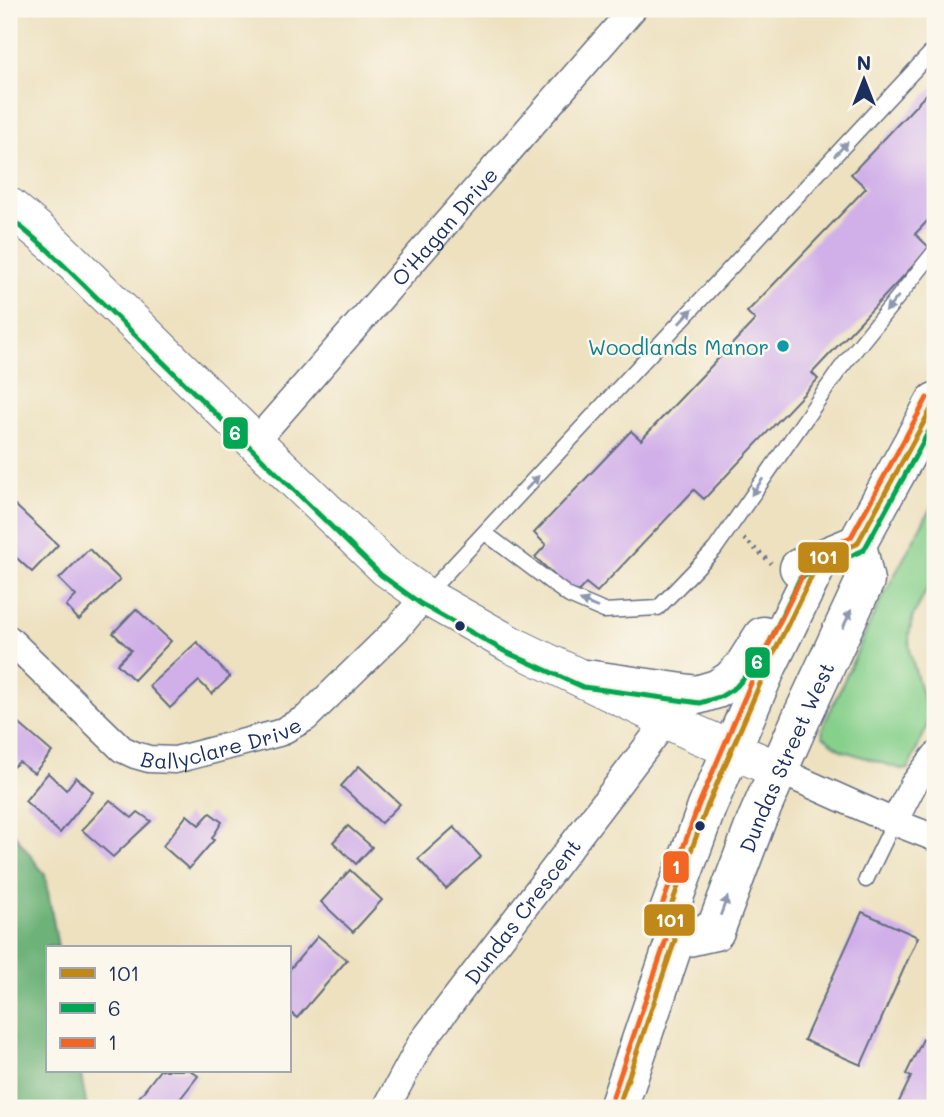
<svg xmlns="http://www.w3.org/2000/svg" width="944" height="1117" font-family="Mali,sans-serif">
	<rect width="100%" height="100%" fill="#fbf7ec"/>
	<filter id="ink" filterUnits="userSpaceOnUse"><feTurbulence type="fractalNoise" baseFrequency=".0143" numOctaves="2"/><feDisplacementMap in="SourceGraphic" scale="14" xChannelSelector="R" yChannelSelector="G"/><feConvolveMatrix kernelMatrix="1 2 1 2 8 2 1 2 1" color-interpolation-filters="sRGB"/></filter>
	<filter id="wash" filterUnits="userSpaceOnUse"><feTurbulence type="fractalNoise" baseFrequency=".00686" numOctaves="4" result="noise"/><feDisplacementMap in="SourceGraphic" scale="28" xChannelSelector="R" yChannelSelector="G"/><feGaussianBlur stdDeviation="1.57" result="paint"/><feColorMatrix in="noise" values="0 0 0 0 0 0 0 0 0 0 0 0 0 0 0 0 0 1.4 0 .05"/><feComposite in="paint" operator="in"/></filter>
	<g filter="url(#wash)">
		<rect width="100%" height="100%" fill="#ede1c0"/>
		<path fill="#87d08c" stroke="#518075" stroke-width="2" d="M935,500V574L913,616L909,635L910,653L928,715L926,729L908,769L904,770L841,750L823,736L822,729L877,608Z"/>
		<path fill="#6db278" stroke="#44706b" stroke-width="2" d="M9,827L45,875L58,947H47V1070H80L87,1108H9Z"/>
		<g id="blocks">
			<path fill="#d1b0e9" d="M935,85V213L915,234L930,248L812,373L818,379L704,499L694,490L597,592L586,583L575,595L535,557L546,545L534,533L631,431L641,440L755,320L747,312L866,188L851,174Z
				M14,504L58,545L32,572L9,551V509Z
				M89,549L120,580L79,620L66,606L76,596L59,579Z
				M136,609L171,641L134,680L117,664L131,650L113,633Z
				M197,642L230,677L212,694L199,681L170,708L149,686Z
				M9,715L52,752L34,773L19,762L13,767L9,763Z
				M359,766L400,804L381,823L341,786Z
				M48,773L66,790L76,777L93,792L60,833L25,801Z
				M110,800L132,818L138,812L151,821L113,857L82,830Z
				M210,813L222,822L212,838L214,840L189,869L163,846L187,815L199,825Z
				M348,826L372,847L356,864L333,842Z
				M454,827L481,857L446,889L418,859Z
				M350,870L382,900L353,932L321,902Z
				M862,912L918,937L861,1065L804,1040Z
				M318,936L347,960L297,1018L289,1011V970Z
				M923,1039L935,1045V1108H896L911,1077L906,1074Z
				M160,1070H190L198,1076L173,1108H147L137,1100Z"/>
		</g>
	</g>
	<g filter="url(#ink)">
		<use href="#blocks" fill-opacity="0" stroke="#646d80" stroke-width="2"/>
		<g fill="none" stroke-linecap="round" stroke-linejoin="round">
			<defs>
				<path id="lane" d="M485,533L569,596L604,611L658,608L715,549L840,369L935,251
					M426,595L935,48
					M866,880L894,822"/>
				<g id="street">
					<path id="s1" d="M255,442L633,9"/>
					<path id="s2" d="M9,639L122,749L135,755L149,759L175,760L279,733L306,718L398,628L425,596"/>
					<path d="M778,770L894,822L935,838"/>
					<path d="M894,822L913,785L935,756"/>
					<path id="s3" d="M386,1108L421,1043L667,720"/>
				</g>
				<path id="secondary" d="M9,206L54,244L255,442L386,568L425,596L510,644L694,733L778,770"/>
				<g id="primary">
					<path d="M799,568L857,544L935,402"/>
					<path d="M586,679L697,695L717,689L731,680L744,666L763,636"/>
					<path id="s4" d="M675,940L715,931L757,819L801,719L865,581L857,544"/>
					<path d="M618,1108L675,940L668,914L707,807L768,665L820,559"/>
				</g>
			</defs>
			<use href="#lane" stroke="#646d80" stroke-width="17"/>
			<use href="#street" stroke="#646d80" stroke-width="29"/>
			<use href="#secondary" stroke="#646d80" stroke-width="39"/>
			<use href="#primary" stroke="#646d80" stroke-width="41"/>
			<path stroke="#646d80" stroke-width="4.5" stroke-dasharray="2 5" stroke-linecap="butt" d="M744,539L771,563"/>
			<use href="#lane" stroke="#fff" stroke-width="14"/>
			<use href="#street" stroke="#fff" stroke-width="26"/>
			<use href="#secondary" stroke="#fff" stroke-width="37"/>
			<use href="#primary" stroke="#fff" stroke-width="38"/>
			<defs>
				<path id="bus-1" d="M618,1108L675,940L668,914L707,807L768,665L820,559L857,544L935,402"/>
				<path id="bus-2" d="M9,217L48,250L381,575L421,604L506,652L583,687L700,703L720,697L736,687L763,656L800,578L864,550L935,420"/>
				<path id="bus-3" d="M610,1105L666,940L660,911L699,804L760,662L813,554L851,537L927,398"/>
			</defs>
			<use href="#bus-1" stroke="#fbf7ec" stroke-width="10"/>
			<use href="#bus-2" stroke="#fbf7ec" stroke-width="10"/>
			<use href="#bus-3" stroke="#fbf7ec" stroke-width="10"/>
			<use href="#bus-1" stroke="#c08818" stroke-width="5"/>
			<use href="#bus-2" stroke="#00a651" stroke-width="5"/>
			<use href="#bus-3" stroke="#f26522" stroke-width="5"/>
		</g>
		<defs><path id="oneway-solid" d="M-6-.8H1V-3.2L6.5 0L1 3.2V.8H-6Z" transform="scale(1.75)"/></defs>
		<g fill="#8d97ae">
			<use href="#oneway-solid" transform="translate(841 149) rotate(-47)"/>
			<use href="#oneway-solid" transform="translate(892 304) rotate(129)"/>
			<use href="#oneway-solid" transform="translate(686 316) rotate(-47)"/>
			<use href="#oneway-solid" transform="translate(532 483) rotate(-47)"/>
			<use href="#oneway-solid" transform="translate(757 487) rotate(125)"/>
			<use href="#oneway-solid" transform="translate(589 604) rotate(-158)"/>
			<use href="#oneway-solid" transform="translate(847 619) rotate(-65)"/>
			<use href="#oneway-solid" transform="translate(724 906) rotate(-69)"/>
		</g>
	</g>
	<circle fill="#0f9aa8" stroke="#fbf7ec" stroke-width="2.5" cx="783" cy="346" r="7"/>
	<g fill="#1b2f5e" stroke="#fbf7ec" stroke-width="2.5">
		<circle cx="460" cy="626" r="6"/>
		<circle cx="700" cy="826" r="6"/>
	</g>
	<g text-anchor="middle" dominant-baseline="central" stroke-width="5" stroke-linejoin="round" paint-order="stroke">
		<g font-size="21" fill="#1b2f5e" stroke="#fbf7ec">
			<text stroke="none"><textPath href="#s1" startOffset="287">O'Hagan Drive</textPath></text>
			<text stroke="none"><textPath href="#s2" startOffset="261">Ballyclare Drive</textPath></text>
			<text stroke="none"><textPath href="#s4" startOffset="229">Dundas Street West</textPath></text>
			<text stroke="none"><textPath href="#s3" startOffset="240">Dundas Crescent</textPath></text>
		</g>
		<g font-size="21" fill="#0d838f" stroke="#fbf7ec" text-anchor="end">
			<text x="769" y="346">Woodlands Manor</text>
		</g>
	</g>
	<g stroke="#fbf7ec" stroke-width="2.5">
		<rect x="222" y="416" width="27" height="34" rx="7" fill="#00a651"/>
		<rect x="797" y="541" width="53" height="33" rx="7" fill="#c08818"/>
		<rect x="744" y="646" width="27" height="33" rx="7" fill="#00a651"/>
		<rect x="662" y="850" width="28" height="34" rx="7" fill="#f26522"/>
		<rect x="643" y="903" width="53" height="34" rx="7" fill="#c08818"/>
	</g>
	<g font-size="19" text-anchor="middle" font-weight="bold" fill="#fff">
		<text x="235" y="440">6</text>
		<text x="823" y="564">101</text>
		<text x="757" y="669">6</text>
		<text x="676" y="874">1</text>
		<text x="670" y="927">101</text>
	</g>
	<rect width="944" height="1117" fill="none" stroke="#fbf7ec" stroke-width="35"/>
	<rect x="46" y="946" width="245" height="126" fill="#fbf7ec" stroke="#a1a7b3" stroke-width="2"/>
	<rect x="60" y="968" width="35" height="10" fill="#c08818" stroke="#a1a7b3" stroke-width="2"/>
	<text x="108" y="981" font-size="21" fill="#1b2f5e">101</text>
	<rect x="60" y="1003" width="35" height="10" fill="#00a651" stroke="#a1a7b3" stroke-width="2"/>
	<text x="108" y="1016" font-size="21" fill="#1b2f5e">6</text>
	<rect x="60" y="1038" width="35" height="10" fill="#f26522" stroke="#a1a7b3" stroke-width="2"/>
	<text x="108" y="1050" font-size="21" fill="#1b2f5e">1</text>
	<g transform="translate(864 80)" stroke="#fbf7ec" stroke-width="5" paint-order="stroke">
	<path d="M0-5L12 26L0 18L-12 26Z" fill="#1b2f5e"/>
	<text y="-10" font-size="19" font-weight="bold" text-anchor="middle" fill="#1b2f5e">N</text>
	</g>
</svg>
